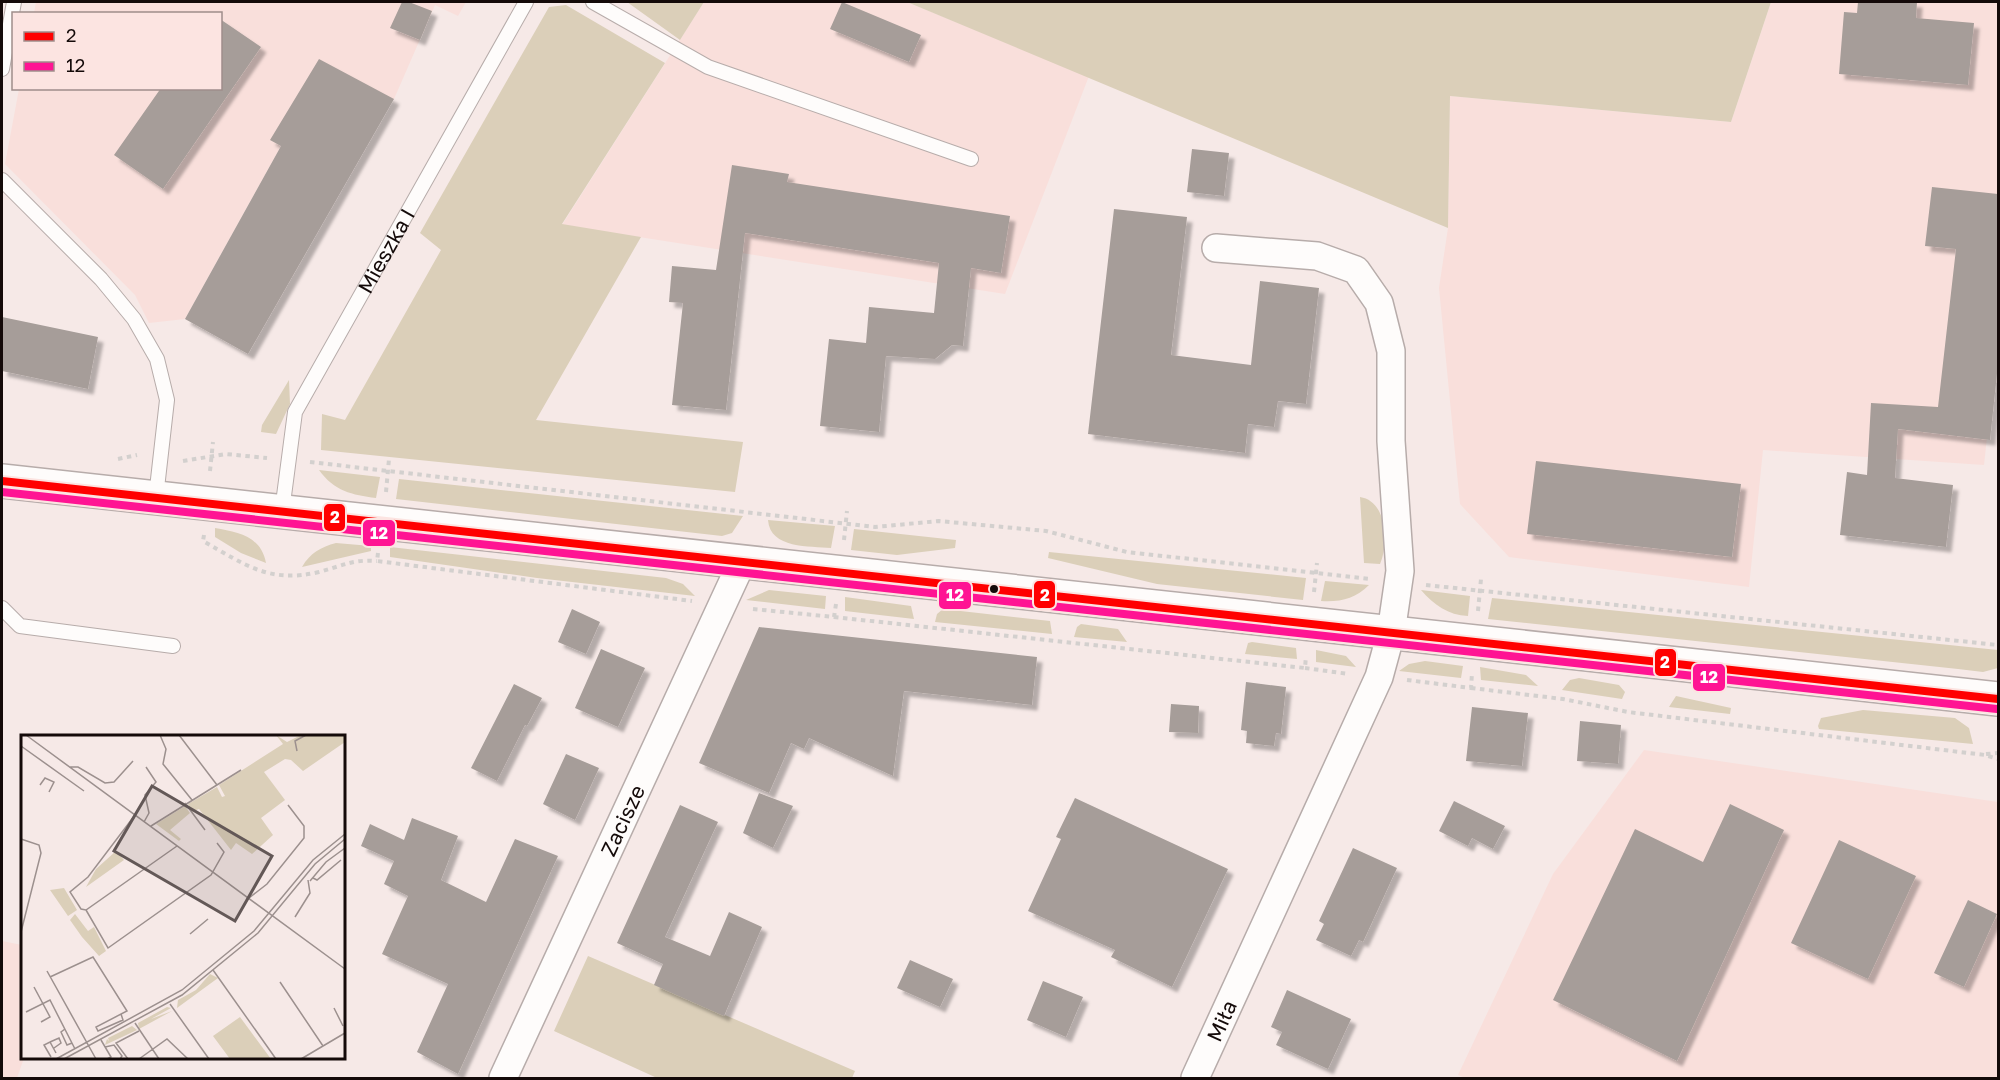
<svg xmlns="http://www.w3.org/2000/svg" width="2000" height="1080" font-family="'Golos Text',sans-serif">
	<defs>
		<filter id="shadow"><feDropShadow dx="5.5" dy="5.5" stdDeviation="1.5" flood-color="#0004"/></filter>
	</defs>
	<rect width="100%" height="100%" fill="#f6e9e7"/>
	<path fill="#f9dfdb" d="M36,2H466L458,16L435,5L394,99L281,146L185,319L149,323L135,295L5,164L19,89L220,88V14L34,13Z
		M704,2H907L1089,76L1005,294L562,225Z
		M1771,2H1998V337L1984,465L1763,450L1749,587L1509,557L1460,504L1439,288L1448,228L1450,96L1731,122Z
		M1644,750L1998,802V1078H1465L1458,1075L1553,874Z
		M2,941L22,945L24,1058L17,1078H2Z"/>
	<path fill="#dbcfb9" d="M627,2H704L680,40Z
		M907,2H1771L1731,122L1450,96L1448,228Z
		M566,5L665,63L562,224L641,237L536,420L743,442L735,492L321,450L322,414L345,420L441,250L420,233L549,7Z
		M289,380L290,404L276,434L261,432L262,425Z
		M319,470L380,477L376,498C352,495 334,491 319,470Z
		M399,479L743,516L732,533L722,536L396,499Z
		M1360,497C1387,501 1389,543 1380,564L1364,563Z
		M768,520L835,526L831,548C810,546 770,549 768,520Z
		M215,528C238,532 261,536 266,563L241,553L215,537Z
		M854,529L956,540L955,548L897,555L851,550Z
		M336,543L371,546V551L302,567C310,553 321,547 336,543Z
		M390,547L666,578L683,584L695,596L537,578L390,557Z
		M1049,552L1306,578L1303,600L1157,584L1048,558Z
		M1325,581L1369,585C1355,599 1341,602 1321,601Z
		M769,590L826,596L825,609L746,600Z
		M1421,590L1470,596L1468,616C1448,615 1434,605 1421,590Z
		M845,597L911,606L914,619L845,611Z
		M1492,598L1998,650V668L1983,672L1958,669L1488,619Z
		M943,609L1050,621L1052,634L935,622L937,614Z
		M1081,624L1118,629L1127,642L1074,637L1077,627Z
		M1252,642L1296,648L1297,659L1245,654L1248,643Z
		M1316,650L1346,656L1356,667L1316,662Z
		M1425,661L1463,666L1461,678L1399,671L1409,664Z
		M1480,667L1526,675L1538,686L1481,680Z
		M1579,678L1619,685L1625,692L1622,699L1562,690L1570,680Z
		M1676,696L1731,708L1730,714L1669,707Z
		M1863,710L1955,718L1969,728L1973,744L1819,729L1818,726L1821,718Z
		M588,956L855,1071L852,1078H657L554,1031Z"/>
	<path fill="#a69d99" filter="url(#shadow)" d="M402,2H409L432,11L420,40L390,28Z
		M842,2L921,35L909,62L830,29Z
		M1858,2H1917L1916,18L1974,23L1968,85L1839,74L1844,12L1857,13Z
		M220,19L261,47L163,189L114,155L161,88H220Z
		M319,59L394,99L248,354L185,319L281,146L270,140Z
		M1192,149L1229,153L1224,196L1187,192Z
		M732,165L789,174L787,182L1010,216L1001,273L971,268L963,346L952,345L935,359L886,356L879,432L820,426L829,339L866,343L869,307L934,313L939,263L745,233L726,410L672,405L683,303L669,302L672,266L716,270Z
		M1932,187L1998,194V364L1990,440L1898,429L1895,478L1953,485L1946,547L1840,535L1847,472L1867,475L1871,403L1938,407L1956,249L1925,246Z
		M1114,209L1187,217L1171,355L1251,365L1260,281L1319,288L1306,404L1278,401L1274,427L1248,424L1245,453L1088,434Z
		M2,317L98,337L88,389L2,371Z
		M1536,461L1741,484L1732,557L1527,534Z
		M572,609L600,622L586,654L558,642Z
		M759,627L1037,657L1032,705L904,691L893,776L809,738L804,749L791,743L769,793L699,763Z
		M601,649L645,668L618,727L575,708Z
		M1246,682L1286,687L1281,734L1276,733L1274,746L1246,743L1247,731L1241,730Z
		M514,684L542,698L527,726L525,725L497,781L471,768Z
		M1171,704L1199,706L1198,733L1169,732Z
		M1472,707L1528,713L1522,766L1466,761Z
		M1580,721L1621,725L1618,764L1577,761Z
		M566,754L599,768L575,820L543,804Z
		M759,793L793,806L773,848L743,833Z
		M1075,798L1228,869L1172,987L1111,957L1115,950L1028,911L1061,839L1056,837Z
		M1454,801L1505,826L1493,849L1472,838L1468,846L1439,831Z
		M1730,804L1784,830L1677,1061L1553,1000L1635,829L1703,862Z
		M680,805L718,822L665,937L710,956L729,912L762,927L724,1016L654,985L663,964L617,943Z
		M412,818L458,836L441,880L486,902L515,839L558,856L458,1074L417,1052L448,984L382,954L408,896L384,884L394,861L361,846L370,824L404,840Z
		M1839,840L1916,876L1868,979L1791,943Z
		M1353,848L1397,868L1363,942L1359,940L1351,956L1316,940L1324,924L1319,921Z
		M1968,900L1997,914L1964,987L1934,973Z
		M910,960L953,979L940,1007L897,988Z
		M1043,981L1083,997L1066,1037L1027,1020Z
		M1287,990L1351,1019L1328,1069L1276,1045L1282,1032L1271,1027Z"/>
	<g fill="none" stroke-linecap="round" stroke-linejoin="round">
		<defs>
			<g id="service">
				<path d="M593,2L708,67L971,159"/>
				<path d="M2,69L14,2"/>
				<path d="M2,180L101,279L134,319L157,359L167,400L156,497"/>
				<path id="s1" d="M282,511L295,412L526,2"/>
				<path d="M2,608L20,626L173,646"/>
			</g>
			<g id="minor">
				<path id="s2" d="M503,1078L742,562"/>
				<path id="s3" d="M1195,1078L1379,677L1391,633L1400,571L1391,441V351L1379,303L1356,270L1317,256L1216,248"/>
			</g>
			<path id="tertiary" d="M2,481L1998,699"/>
		</defs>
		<use href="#service" stroke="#b7acaa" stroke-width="16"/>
		<use href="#minor" stroke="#b7acaa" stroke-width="30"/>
		<use href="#tertiary" stroke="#b7acaa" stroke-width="36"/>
		<path stroke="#d3d0ce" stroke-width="4" stroke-dasharray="4.5 4.5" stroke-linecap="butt" d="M118,459L137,455
			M183,461L226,454L267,458
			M310,462L875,527L939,521L1046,531L1127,552L1371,579
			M210,471L213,442
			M386,492L389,459
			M204,535L203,541C244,564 269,584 319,572C342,566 353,559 377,561
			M844,540L847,511
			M378,553L377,561L692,601
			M1426,585L1998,645
			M1314,592L1317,563
			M753,609L834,617L836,604
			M1478,611L1481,579
			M834,617L1305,668L1306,656
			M1305,668L1349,674
			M1407,680L1471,688L1472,673
			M1471,688L1563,699L1628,712L1985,755L1998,759
			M1986,754L1998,753"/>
		<use href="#service" stroke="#fefcfb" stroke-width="14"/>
		<use href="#minor" stroke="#fefcfb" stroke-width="27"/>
		<use href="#tertiary" stroke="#fefcfb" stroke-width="33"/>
		<defs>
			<path id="bus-1" d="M2,481L1998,699"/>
			<path id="bus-2" d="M2,492L1997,709"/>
		</defs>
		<use href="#bus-1" stroke="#fce4e1" stroke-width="12"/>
		<use href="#bus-2" stroke="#fce4e1" stroke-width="12"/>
		<use href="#bus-1" stroke="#f00" stroke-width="8"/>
		<use href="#bus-2" stroke="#ff1493" stroke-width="8"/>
	</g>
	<circle fill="#140a09" stroke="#fce4e1" stroke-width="2" cx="994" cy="589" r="5"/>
	<g text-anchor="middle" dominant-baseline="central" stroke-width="4.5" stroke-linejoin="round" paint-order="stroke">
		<g font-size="21" fill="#140a09" stroke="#fce4e1">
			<text stroke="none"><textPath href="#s1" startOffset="285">Mieszka I</textPath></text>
			<text stroke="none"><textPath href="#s2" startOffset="284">Zacisze</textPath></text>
			<text stroke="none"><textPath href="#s3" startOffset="63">Miła</textPath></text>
		</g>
	</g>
	<g transform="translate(21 735)">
		<rect width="324" height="324" fill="#f6e9e7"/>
		<path d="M255,0L266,7L280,0H324V7L282,36L270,25L264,24L243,37L264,65L240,83L252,100L231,119L215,108L210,115L178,74L170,77L167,69L196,52L201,62L204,61L198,50L262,9ZM164,71L169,78L149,95L160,104L158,106L135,89ZM95,116L103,125L65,152L75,134ZM43,153L56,175L47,181L29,155ZM54,179L67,196L73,192L85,216L78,221L61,202L49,185ZM189,239L197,243L156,273L157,265L175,255ZM146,272L150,273L130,284L151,276L118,294L117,288ZM219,282L250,324H209L192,301ZM111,291L116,295L84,310L86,304L88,306L87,303Z" fill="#dbcfb9"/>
		<path fill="none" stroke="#9c908e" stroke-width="1.5" d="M5,0L324,234M139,0L145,14L142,29L171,65M158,0L196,50M0,11L63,56M276,16L274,6L285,0M48,32H57L84,48L93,47L112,26M19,50L24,43L33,47L28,57M164,68L184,95M114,80L67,142L49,157L60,174L65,175L156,111M123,87L128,78L124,60L135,47L125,32M130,91L220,35M0,104L18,110L20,118L0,197M292,143L296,145L320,125M289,146L305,127L324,113M228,163L246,149L283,103V91L267,70M65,175L87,213L190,140L203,117L196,108M274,182L289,158L287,145M169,199L187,184M192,235L255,324M26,236L75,324M29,242L72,222L106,276L75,292L77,296L102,285L100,279M259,247L302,311M13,252L29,282L20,287M149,269L188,324M313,273L322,291M5,277L29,265L54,314M114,288L138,324M44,294L40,297L46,310L51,308M80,305L90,322L86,324M29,307L38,303L40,308L33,313M84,312L93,310L101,321L99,324M30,322L23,310L29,307L35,318M35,324L161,255L233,196L292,125L324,99M43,324L161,260L237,198L294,129L324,104M107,324L95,308L118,296M118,324L146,304L167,324M280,324L324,298"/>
		<path fill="#635857" fill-opacity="0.15" stroke="#635857" stroke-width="3" d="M131,51L251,121L214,186L93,116Z"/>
		<rect width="324" height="324" fill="none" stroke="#140a09" stroke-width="3"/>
	</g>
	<g stroke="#fce4e1" stroke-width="2">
		<rect x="323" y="503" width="23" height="29" rx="6" fill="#f00"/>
		<rect x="362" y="519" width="34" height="28" rx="6" fill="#ff1493"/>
		<rect x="1033" y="580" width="23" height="29" rx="6" fill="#f00"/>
		<rect x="938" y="581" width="34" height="29" rx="6" fill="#ff1493"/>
		<rect x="1654" y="648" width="23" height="29" rx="6" fill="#f00"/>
		<rect x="1692" y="663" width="34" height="29" rx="6" fill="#ff1493"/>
	</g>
	<g font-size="16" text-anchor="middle" font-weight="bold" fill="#fff">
		<text x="335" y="523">2</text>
		<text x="379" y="539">12</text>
		<text x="1045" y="601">2</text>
		<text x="955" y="601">12</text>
		<text x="1665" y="668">2</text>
		<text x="1709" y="683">12</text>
	</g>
	<rect width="2000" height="1080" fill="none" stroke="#140a09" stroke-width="6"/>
	<rect x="12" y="12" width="210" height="78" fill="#fce4e1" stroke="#9f8d8b" stroke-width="1.5"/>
	<rect x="24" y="32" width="30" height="9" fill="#ff0000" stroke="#9f8d8b" stroke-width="1.5"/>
	<text x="66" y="42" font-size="18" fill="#140a09">2</text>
	<rect x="24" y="62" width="30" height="9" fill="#ff1493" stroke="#9f8d8b" stroke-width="1.5"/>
	<text x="66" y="72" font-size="18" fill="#140a09">12</text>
</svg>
